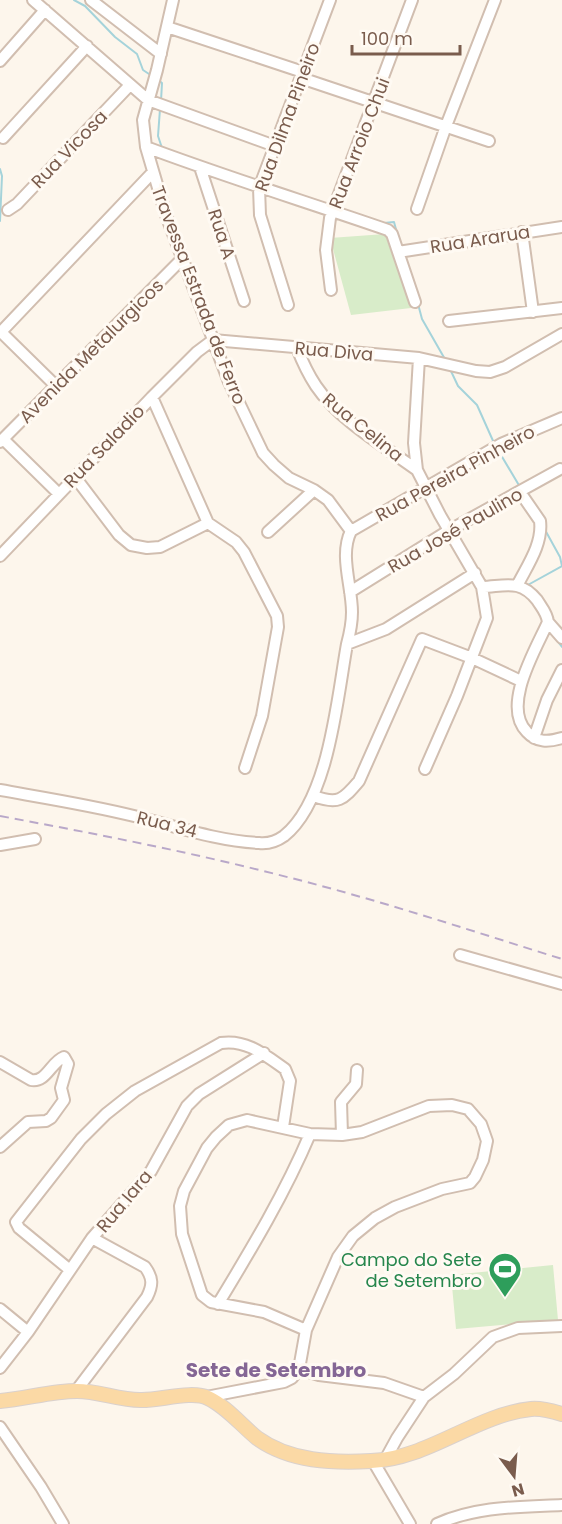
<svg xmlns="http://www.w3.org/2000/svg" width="562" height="1524" font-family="Poppins,sans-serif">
	<rect width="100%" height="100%" fill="#fdf6ec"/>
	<path fill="#d8ecc9" d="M385,234L411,308L351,315L330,238Z
		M553,1265L558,1320L456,1329L451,1275Z"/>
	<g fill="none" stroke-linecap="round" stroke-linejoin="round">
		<path stroke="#a5d3da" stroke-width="2" d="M74,0L85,6L115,37L137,54L143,70L152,76
			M157,79L162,83L161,101
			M160,109L158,136L162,148
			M0,169L2,176L0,221
			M384,223L394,222L397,233
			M418,304L422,319L446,361
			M450,369L458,386L477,405L494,443
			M498,450L520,487
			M544,528L560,557L562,566
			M526,586L562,566
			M549,630L562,647"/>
		<defs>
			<path id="minor" d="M33,0L148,100L275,146
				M91,0L161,54
				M173,0L157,70L143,120L146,147L166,215L229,382L263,453L274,465L289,478L314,490L328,500L351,531
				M167,27L303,72
				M0,61L45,10
				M301,78L489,141
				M3,138L87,46
				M146,147C226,177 307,202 388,230L392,234L415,302
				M200,167L244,301
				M417,209L446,126L495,0
				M8,210L17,204L129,86
				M522,232L533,312
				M398,252L562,227
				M331,290L326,250L330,218L412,0
				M288,305L260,215L259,188L330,0
				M449,321L562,308
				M1,332L56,386
				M0,333L153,172
				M213,340L419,358L476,371L490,372L505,367L562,334
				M297,348C302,361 308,374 316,386C339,420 384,446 417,470
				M419,358L414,443L417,470L440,515L482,587L487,618L457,696L425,769
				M152,397L208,523
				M3,439L58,493
				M0,442L182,259
				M75,477L119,535L131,545L147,548L160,547L208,523
				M208,523L236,542L244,552L277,616L278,627L262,716L245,768
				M351,531L501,444L562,418
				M268,532L314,490
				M0,556L152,397L197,352L213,340
				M517,586C527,566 543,544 540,521L520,492
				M482,587C506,586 520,579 537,600C542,608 547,613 548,622C536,649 501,706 527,732C537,743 549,742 562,738
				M350,592L448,531L560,469
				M548,622L562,638
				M347,644L386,629L475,573
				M534,738L547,700L562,670
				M0,790C45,798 90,805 134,816C175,826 216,841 259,843C268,844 277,841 284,836C329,800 337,699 347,644C350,633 352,623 352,612C352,586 339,555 351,531
				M314,796C338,805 343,800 359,781L422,639L472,658L521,681
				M0,845L35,839
				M460,955L562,984
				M0,1062L31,1080C46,1083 51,1062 64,1057L68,1064L61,1088L64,1100L51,1118L46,1121L28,1122L0,1147
				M342,1135L341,1102L356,1084L357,1070
				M70,1270L19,1228L16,1222L81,1139L106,1114L135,1091L221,1043C246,1039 265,1055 285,1069L290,1081L283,1127
				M218,1304C252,1248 285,1193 310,1134
				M0,1309L28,1332
				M0,1368L28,1332L92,1238L151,1171L187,1106L199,1094L264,1053
				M299,1369L306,1330L338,1257L353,1236L375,1218L395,1207L442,1189L470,1183L475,1177L483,1160L487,1141L481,1124L468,1109L452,1105L429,1106L362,1132L342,1135L310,1134L247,1120L229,1125L216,1137L207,1148L184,1191L180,1206L182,1234L202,1295L211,1302L264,1312L306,1330
				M76,1391L147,1297C153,1285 153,1278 145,1267L92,1238
				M206,1397L284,1382L292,1378L299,1369L319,1375L384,1383L424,1397
				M0,1427L41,1487L63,1524
				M385,1460L397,1438L424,1397L454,1374L493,1337L518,1328L562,1326
				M373,1461L410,1524
				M437,1524C477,1506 520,1507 562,1505"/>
			<path id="major" d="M0,1401C26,1399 51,1391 77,1391C98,1391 119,1400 140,1400C158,1401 192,1390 208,1398C227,1407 241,1425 257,1438C290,1462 333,1463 371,1461C428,1459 475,1415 531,1409C541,1408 552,1411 562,1414"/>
		</defs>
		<use href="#minor" stroke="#d1beb0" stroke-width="14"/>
		<use href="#major" stroke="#dad1cd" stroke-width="16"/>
		<use href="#minor" stroke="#fff" stroke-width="10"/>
		<use href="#major" stroke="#fbd9a5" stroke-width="14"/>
		<path stroke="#b9a8c9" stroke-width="2" stroke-dasharray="9 6" stroke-linecap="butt" d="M0,816C97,834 195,853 291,878C382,901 472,931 562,959"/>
	</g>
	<defs>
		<symbol id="stadium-pin" viewBox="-11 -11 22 30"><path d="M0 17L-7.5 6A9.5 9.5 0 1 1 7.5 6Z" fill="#2e9e5b" stroke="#fffaf3"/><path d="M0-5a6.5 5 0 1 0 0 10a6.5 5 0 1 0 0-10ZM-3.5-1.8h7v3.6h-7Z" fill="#fff"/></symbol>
	</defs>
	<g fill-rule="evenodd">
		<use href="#stadium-pin" x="486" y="1250" width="38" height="52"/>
	</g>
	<g text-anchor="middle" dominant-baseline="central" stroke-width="6" stroke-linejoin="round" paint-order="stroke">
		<g font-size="18" fill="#7a5c4d" stroke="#fffaf3">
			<text transform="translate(287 117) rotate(-70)">Rua Dilma Pineiro</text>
			<text transform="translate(359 143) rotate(-69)">Rua Arroio Chui</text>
			<text transform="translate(69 149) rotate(-46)">Rua Vicosa</text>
			<text transform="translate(222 234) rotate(72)">Rua A</text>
			<text transform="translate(480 239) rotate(-9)">Rua Ararua</text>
			<text transform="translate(199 295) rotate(69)">Travessa Estrada de Ferro</text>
			<text transform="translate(91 351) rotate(-45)">Avenida Metalurgicos</text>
			<text transform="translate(334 351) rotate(5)">Rua Diva</text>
			<text transform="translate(363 427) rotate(39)">Rua Celina</text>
			<text transform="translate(104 446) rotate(-46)">Rua Saladio</text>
			<text transform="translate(455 473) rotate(-29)">Rua Pereira Pinheiro</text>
			<text transform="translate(455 530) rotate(-30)">Rua José Paulino</text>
			<text transform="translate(167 824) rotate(14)">Rua 34</text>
			<text transform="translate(124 1201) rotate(-50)">Rua Iara</text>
		</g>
		<g font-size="18" fill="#27864d" stroke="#fffaf3" text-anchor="end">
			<text x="482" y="1259">Campo do Sete<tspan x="482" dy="21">de Setembro</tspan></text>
		</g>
		<g font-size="20" font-weight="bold" fill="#846695" stroke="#fffaf3">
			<text x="276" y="1370">Sete de Setembro</text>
		</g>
	</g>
	<g transform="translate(514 1476) rotate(164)" stroke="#fffaf3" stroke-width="4.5" paint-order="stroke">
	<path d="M0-4.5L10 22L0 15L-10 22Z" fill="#7a5c4d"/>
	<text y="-9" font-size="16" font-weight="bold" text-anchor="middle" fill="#7a5c4d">N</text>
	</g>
	<path d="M352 45v9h108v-9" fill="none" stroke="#7a5c4d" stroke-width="3"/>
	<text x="361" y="45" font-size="18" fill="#7a5c4d" stroke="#fffaf3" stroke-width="4.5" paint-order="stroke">100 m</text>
</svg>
